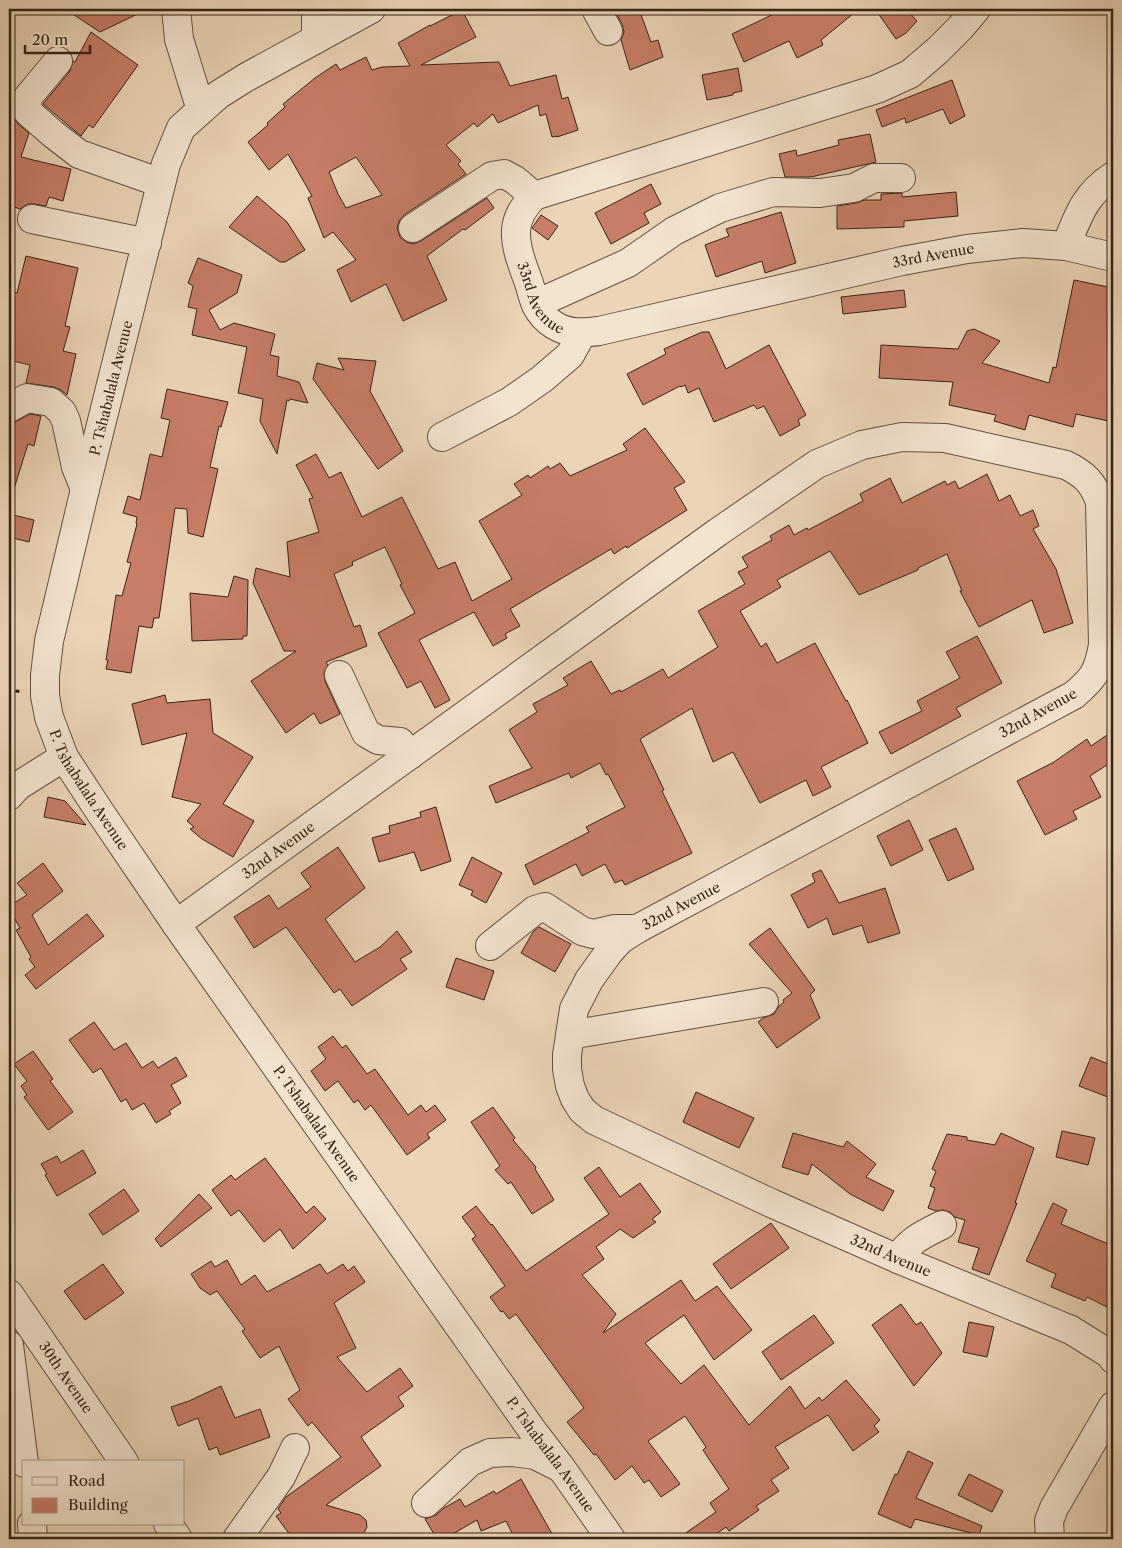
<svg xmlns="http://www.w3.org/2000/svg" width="1122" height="1548" font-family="'Libre Caslon Text',serif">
	<rect width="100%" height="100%" fill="#ecd5b7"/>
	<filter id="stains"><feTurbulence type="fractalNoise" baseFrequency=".004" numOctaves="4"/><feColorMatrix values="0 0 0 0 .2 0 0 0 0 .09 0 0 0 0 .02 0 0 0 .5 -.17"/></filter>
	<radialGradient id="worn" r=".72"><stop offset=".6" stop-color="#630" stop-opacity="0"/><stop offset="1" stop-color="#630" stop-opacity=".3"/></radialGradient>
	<path fill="#c87d67" stroke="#342416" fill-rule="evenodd" d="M65,9H148L100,32Z
		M614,9H639L651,42L658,40L663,57L630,70L621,40L624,32L622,24Z
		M784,9H859L821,40L823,45L797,58L789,41L744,62L732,34Z
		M875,9H906L917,21L906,33L896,39Z
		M462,10L476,37L421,65L499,62L510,86L556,75L562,99L568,97L578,130L557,137V136L552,137L546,114L540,116L538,105L498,123L493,114L477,127L474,123L446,145L461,161L458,164L466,174L404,215L399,221L397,228L400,237L406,242L413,244L421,241L487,198L494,208L465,230L463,229L427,256L447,300L403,321L386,284L351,302L337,270L356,260L333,232L324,238L308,198L312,196L288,154L269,170L248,142L268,125L267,123L285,107L283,104L315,78L336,64L340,70L366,57L372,70L382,67L410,66L398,43L430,25V26ZM356,157L382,195L346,208L338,194L329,172Z
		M91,32L138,65L93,128L89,125L81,136L43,104L70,71L73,61L75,62Z
		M738,68L742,91L733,93V95L707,100L702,75Z
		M952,80L965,116L950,124L943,109L906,123L905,118L882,127L876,110Z
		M14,118L18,124L29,133L21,157L71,169L63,201L49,197L46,206L35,204H28L20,209L9,205V136Z
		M870,134L876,162L811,177H785L779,154L796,150L797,156L839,145L838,140Z
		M651,184L661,204L644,213L649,223L611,244L595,213Z
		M956,192L958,216L904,221V227L837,229V206L856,203L865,200H881V194L902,193V197Z
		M257,196L287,222L305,250L285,262H280L229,227Z
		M781,212L796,263L765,273L762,261L716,277L705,245L729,236L726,229Z
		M541,215L558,226L548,240L532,228Z
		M26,256L78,268L65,326L70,327L63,351L76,354L67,395L61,390L54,387L26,383L30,365L9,360V291L17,293Z
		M198,258L242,275L237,293L209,310L220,330L234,323L275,334L270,355L279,357L277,376L299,382L308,403L290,399L289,401L287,400L277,454L260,421L263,399L238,393L247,347L192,335L197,309L188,307L193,286L188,283Z
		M1074,280L1113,288V422L1076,414L1073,427L1029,415L1025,430L994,421L996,415L949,405L953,382L879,378L881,345L958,349L967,331L974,329L1000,341L982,363L1049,383L1053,367L1056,368Z
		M904,290L906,307L843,314L841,297Z
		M702,332H709L726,369L769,345L806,415L798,420L800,425L780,436L764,406L757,409L754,405L714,422L699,388L688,393L685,385L681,387L680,386L643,405L627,374L666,354L664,349Z
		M338,358L376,361L370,391L403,451L378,469L313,379L317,363L344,370Z
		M167,389L228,402L221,427L219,426L210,467L218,469L203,537L188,533L187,509L175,508L159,618H154L152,628L139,626L131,673L106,669L108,660H106L116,595L122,596L131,563L127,562L137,524L136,523L137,517L123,513L128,496L140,500L150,454L162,457L170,420L161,418Z
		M30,414L41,416L34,446L28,444L13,492L9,491V449L15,422Z
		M645,428L685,482L674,488L687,510L627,548L626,546L614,554L611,549L510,609L520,626L505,634L507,638L493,646L474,612L419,640L450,700L435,708L421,681L407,688L378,633L415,613L400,585L402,584L385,547L352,562L353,565L334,574L354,627L360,625L367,646L326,662L328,665L324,673L325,681L340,714L320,724L314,713L286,733L251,681L296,651H284L253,583L256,568L290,577L287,542L319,532L309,499L313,498L296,465L316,454L329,478L341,472L362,517L402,497L438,569L455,562L472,601L512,579L479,521L522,495L514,484L528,475L530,478L548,466L550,469L560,463L570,476L627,450L623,444Z
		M987,474L999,501L1010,495L1020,516L1033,510L1039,526L1033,529L1056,569L1073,623L1044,633L1032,600L979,627L960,591H962L947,554L918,568V570L859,595L830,551L777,580L781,587L740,611L761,647L766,643L777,663L815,643L846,701L847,700L868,743L821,767L831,787L813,796L806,780L760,803L733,752L713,762L692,708L640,739L664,790L662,791L692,853L625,885L622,880L615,883L605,864L582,876L576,864L534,885L525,865L589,832L586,827L625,807L608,774L606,775L600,763L571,778L569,773L496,803L489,786L532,768L509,730L537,712L533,704L568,685L563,678L591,661L611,694L620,690L621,692L663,669L668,678L718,647L698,611L745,584L738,572L748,567L742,557L772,540L770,536L789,525L794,535L807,528L808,530L863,501L860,494L890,478L902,503L945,481L947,485L955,481L959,489Z
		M9,514L34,520L29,542L9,537Z
		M234,576L248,580L247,636H243V639L192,641L190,593L228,597Z
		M977,636L1002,683L956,708L961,716L891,754L879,732L922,711L917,701L960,678L946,652Z
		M165,695L167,703L210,699L213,733L253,757L223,804L254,821L233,857L202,839L190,829L194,827L187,821L201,804L172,797L187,733L142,745L132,704Z
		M1113,731V761L1090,776L1101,797L1073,811L1077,819L1045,835L1017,781L1054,762L1087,739L1091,746Z
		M48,797L65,801L86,825L44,817Z
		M436,807L451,861L421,871L414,852L379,862L372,838L390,833L389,826L421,817L420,812Z
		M909,820L923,850L891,866L877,836Z
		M956,828L974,869L948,881L929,840Z
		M338,847L365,888L325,919L355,962L380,947L397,931L412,952L400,959L407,969L352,1006L340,989L334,993L286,927L254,948L234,917L269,895L278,909L311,887L301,873Z
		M472,857L502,873L486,903L471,895L473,891L459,885Z
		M43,863L63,891L32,915L48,945L87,914L104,936L36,989L25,975L35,967L29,959L31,957L16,930L20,928L9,909V906L27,895L17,883Z
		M821,870L839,903L885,888L900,933L868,943L862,925L833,935L827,918L808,928L791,895L815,882L812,874Z
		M539,927L571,944L555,972L521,953L533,932Z
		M770,928L815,990L810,995L820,1018L777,1048L758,1022L763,1018L774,1014L779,1006L784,1002L783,1000L792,993L749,944Z
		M456,958L494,971L484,1000L446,987Z
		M94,1022L114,1050L126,1043L142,1068L153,1061L158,1068L176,1057L187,1076L171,1085L181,1103L169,1111L171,1114L156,1123L144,1103L132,1110L126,1099L121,1102L101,1068L93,1073L69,1040Z
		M333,1036L342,1048L346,1045L367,1074L375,1069L408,1115L421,1105L426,1112L435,1105L446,1120L427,1134L430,1138L407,1155L371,1105L365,1110L358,1100L354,1103L338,1081L325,1091L311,1071L326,1059L318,1047Z
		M33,1051L53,1079L50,1081L73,1112L48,1130L24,1097L27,1095L21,1086L27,1081L14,1064Z
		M1091,1057L1113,1066V1099L1079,1086Z
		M696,1092L754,1118L739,1148L683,1122Z
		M493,1107L515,1138L513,1140L536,1167L535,1169L554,1200L532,1214L511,1182L508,1184L495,1170L500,1166L471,1122Z
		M1062,1131L1095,1138L1088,1165L1056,1157Z
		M793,1133L843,1147L847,1141L876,1164L866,1177L894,1191L883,1211L850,1194L812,1164L808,1175L782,1167Z
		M1001,1133L1034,1148L1015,1203H1017L989,1275L972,1269L979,1248L958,1242L965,1220L955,1217L950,1212L943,1210L936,1211L928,1208L935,1188L930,1186L936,1171L932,1169L947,1134L967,1137V1140L995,1145Z
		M83,1150L96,1173L57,1196L45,1175L47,1174L41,1164L57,1156L61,1163Z
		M265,1158L306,1213L314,1206L326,1219L293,1249L280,1229L264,1242L239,1210L231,1216L212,1190L231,1175L235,1180Z
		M599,1167L620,1197L640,1183L661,1212L652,1219L656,1222L633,1238L620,1229L596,1247L604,1259L582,1275L616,1314L603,1333L681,1280L695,1301L717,1286L752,1330L714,1360L684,1315L645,1343L681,1384L704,1365L749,1425L790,1386L805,1409L819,1397L822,1401L846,1380L880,1420L874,1426L879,1432L853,1451L828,1415L775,1447L789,1468L771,1480L779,1491L756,1506L759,1510L729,1531L726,1527L709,1539H677L716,1512L710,1503L729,1489L703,1450L706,1447L685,1416L648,1441L680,1484L661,1497L649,1480L644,1483L632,1466L615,1480L596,1454L594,1455L567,1422L584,1408L516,1314L509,1319L503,1311L501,1312L490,1297L505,1286L472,1239L476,1236L462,1217L476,1206L491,1225L492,1224L526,1271L609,1214L584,1178Z
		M124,1189L139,1211L103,1235L89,1214Z
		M199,1194L212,1208L161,1247L155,1239Z
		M1053,1203L1067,1210L1061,1224L1113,1246V1310L1087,1297L1085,1301L1051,1287L1056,1274L1026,1261Z
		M771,1223L789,1248L731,1289L713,1264Z
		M227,1260L241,1285L255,1275L267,1292L320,1264L327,1274L343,1264L348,1271L354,1266L365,1282L334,1303L356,1348L337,1357L367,1392L400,1368L413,1386L398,1397L404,1406L361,1437L381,1466L326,1505L360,1515L366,1520L367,1527L365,1531L363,1534L354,1539H293L276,1516L281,1513L278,1509L286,1497L341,1457L312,1422L308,1426L288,1399L300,1390L279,1346L260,1358L242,1331L245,1329L217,1291L210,1295L200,1288L191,1274L211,1261L215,1267Z
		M103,1264L124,1293L85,1320L64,1291Z
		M901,1304L916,1325L921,1322L942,1353L914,1386L872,1325Z
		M814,1315L834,1343L781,1380L762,1352Z
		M969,1322L994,1327L987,1357L963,1352Z
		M221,1386L235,1418L260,1409L270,1437L220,1455L217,1447L209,1450L198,1418L178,1426L171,1407L189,1401Z
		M908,1451L933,1463L916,1498L982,1526L979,1535L915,1519L911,1528L878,1514L895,1474L897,1475Z
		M969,1474L1003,1491L992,1512L958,1495Z
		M521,1479L555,1539H515L506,1521L481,1531L477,1520L444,1539H437L425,1519L436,1515L444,1508L460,1499L465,1507L494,1491L496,1494Z"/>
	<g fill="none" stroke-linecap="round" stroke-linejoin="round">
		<defs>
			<g id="minor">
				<path d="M176,9L179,39L201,110"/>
				<path d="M316,9V39"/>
				<path id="s1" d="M371,9L245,78L218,95L181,128L166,164L85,489L49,641L45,675V696L49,717L64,757L100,812L176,924L532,1430L562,1469L611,1539"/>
				<path d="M596,9L608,31"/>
				<path id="s2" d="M976,9L960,28L938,50L910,74L877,89L534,196C525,205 517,216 516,230C515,248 523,266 529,283C531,290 533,298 536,305C540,313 546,320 554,325C568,334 583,333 599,331L902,261L967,249L1023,243L1066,246L1113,257"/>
				<path d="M58,61L28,97L27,104L28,112L53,134L79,154L161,183"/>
				<path d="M32,219L147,243"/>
				<path d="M413,228L492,176L504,174L515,180L534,196"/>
				<path d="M1066,246C1078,216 1085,194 1113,176"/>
				<path d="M536,304L628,263L674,231L720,208L773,192L820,193L854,188L874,178H901"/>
				<path d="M9,408L27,398L51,402L62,412L66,421L76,467L85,489"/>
				<path d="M442,437L509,402L542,379L570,355L582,333"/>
				<path d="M339,675L366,733L378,740L400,742L410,755"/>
				<path d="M9,796L18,786L64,757"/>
				<path id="s3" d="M176,924L718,532L817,464L862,445L902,437L945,438L1066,465C1084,474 1093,482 1100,502L1103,645C1098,672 1094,678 1074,695L637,929L620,940L609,952L589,980L574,1009L567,1055V1069L570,1086L575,1099L582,1110L594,1120L771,1203L898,1259L1071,1330L1111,1355L1113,1359"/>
				<path d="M490,946L535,910L545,907L582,931L593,934L614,929H637"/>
				<path d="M570,1035L764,1002"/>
				<path d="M898,1259C908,1241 924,1234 942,1225"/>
				<path id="s4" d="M9,1294L124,1462"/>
				<path d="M9,1345L24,1463"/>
				<path d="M426,1503L470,1462L490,1453L512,1452L535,1455L561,1468"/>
				<path d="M32,1524L33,1539"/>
				<path d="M168,1524L178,1539"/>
				<path d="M237,1539L281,1477L295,1448"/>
				<path d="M1050,1539L1049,1521L1054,1508L1113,1406"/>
			</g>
		</defs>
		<use href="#minor" stroke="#62503e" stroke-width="30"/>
		<path stroke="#342416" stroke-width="3" stroke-dasharray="4 2.5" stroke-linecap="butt" d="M9,690L22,692"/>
		<use href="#minor" stroke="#f3e4d0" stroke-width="28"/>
	</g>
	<g text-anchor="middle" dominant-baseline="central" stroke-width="4.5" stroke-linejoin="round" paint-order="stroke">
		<g font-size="14" fill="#342416" stroke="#f3e4d0">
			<text stroke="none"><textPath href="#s2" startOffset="1022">33rd Avenue</textPath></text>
			<text stroke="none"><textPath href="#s2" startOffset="602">33rd Avenue</textPath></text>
			<text transform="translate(111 388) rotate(-76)">P. Tshabalala Avenue</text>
			<text transform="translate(1038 713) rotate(-29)">32nd Avenue</text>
			<text stroke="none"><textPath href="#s1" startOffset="915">P. Tshabalala Avenue</textPath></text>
			<text stroke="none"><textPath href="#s3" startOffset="126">32nd Avenue</textPath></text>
			<text transform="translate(681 906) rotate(-28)">32nd Avenue</text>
			<text stroke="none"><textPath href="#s1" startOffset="1320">P. Tshabalala Avenue</textPath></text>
			<text stroke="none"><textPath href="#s3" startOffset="2346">32nd Avenue</textPath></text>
			<text stroke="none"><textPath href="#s4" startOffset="101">30th Avenue</textPath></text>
			<text stroke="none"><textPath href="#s1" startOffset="1725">P. Tshabalala Avenue</textPath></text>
		</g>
	</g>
	<rect width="1122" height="1548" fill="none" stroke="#ecd5b7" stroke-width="30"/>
	<rect x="10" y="10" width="1102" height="1528" fill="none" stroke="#342416" stroke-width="2.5"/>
	<rect x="15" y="15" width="1092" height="1518" fill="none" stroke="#342416"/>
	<rect x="22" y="1460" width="162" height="65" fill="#f3e4d0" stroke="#a79786"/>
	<rect x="32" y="1477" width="25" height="8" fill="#f3e4d0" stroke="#a79786"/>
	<text x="68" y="1486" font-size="15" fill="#342416">Road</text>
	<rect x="32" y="1498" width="25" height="15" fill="#c87d67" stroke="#a79786"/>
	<text x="68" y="1510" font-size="15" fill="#342416">Building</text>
	<path d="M25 45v8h65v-8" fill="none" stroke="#342416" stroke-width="2.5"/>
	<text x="32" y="45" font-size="15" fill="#342416" stroke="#f3e4d0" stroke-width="4" paint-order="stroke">20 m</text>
	<rect width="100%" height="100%" filter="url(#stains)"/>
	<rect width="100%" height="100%" fill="url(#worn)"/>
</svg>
